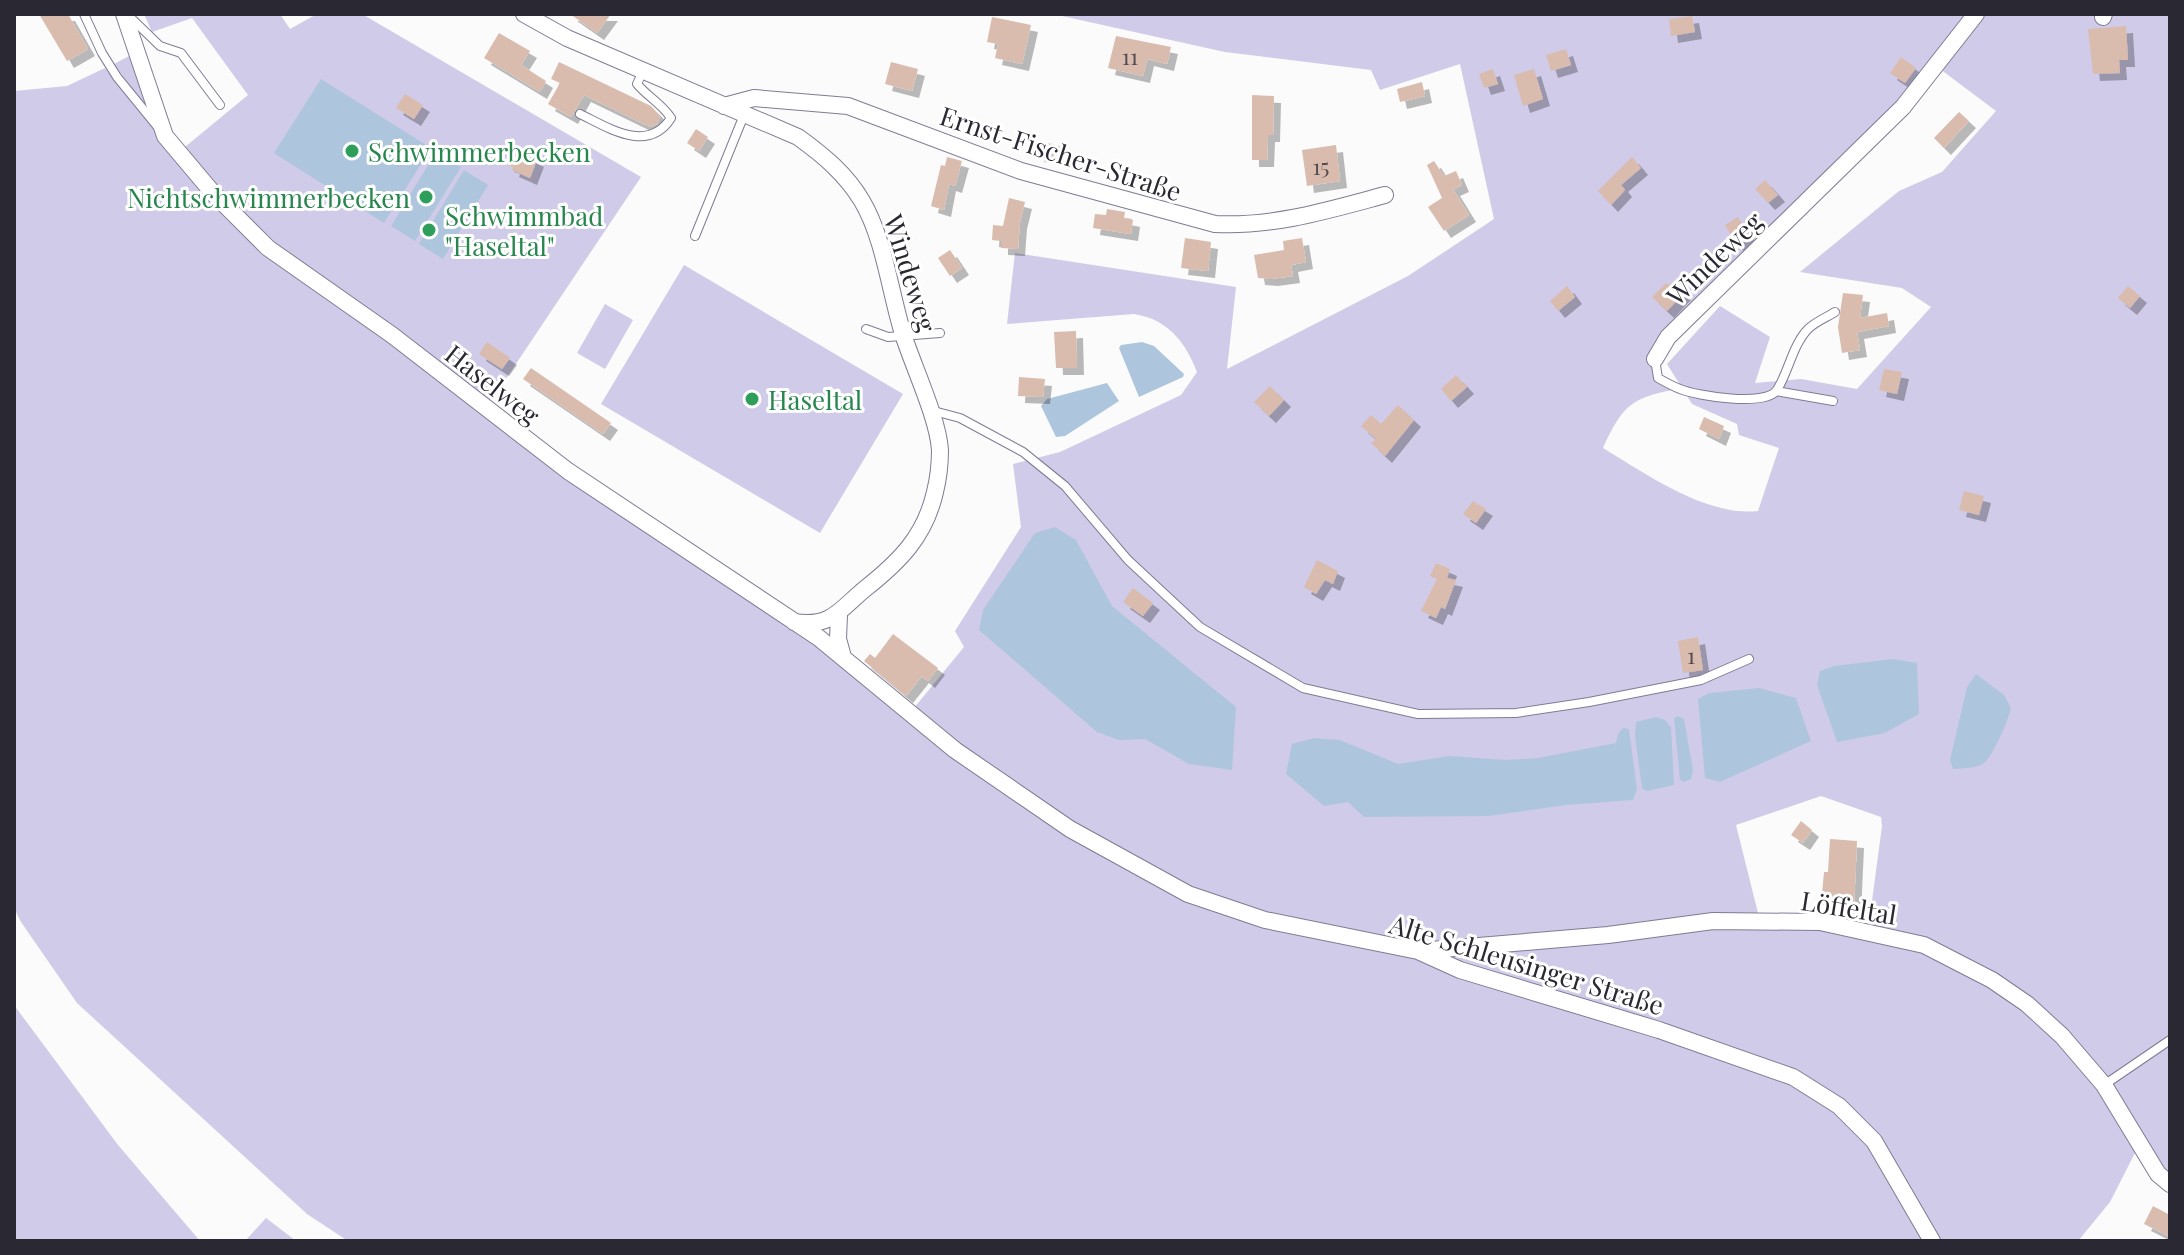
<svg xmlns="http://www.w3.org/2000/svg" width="2184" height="1255" font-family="'Playfair Display',serif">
	<defs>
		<filter id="shadow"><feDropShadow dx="7" dy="7" stdDeviation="0" flood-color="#0004"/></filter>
	</defs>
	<rect width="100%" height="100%" fill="#fbfbfb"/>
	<path fill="#d0cbe8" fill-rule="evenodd" d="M144,14H280L290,29L317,14H362L641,177L485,410L268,248L185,147L248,95L192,18L152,32Z
		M1053,14H2170V1184L2139,1145L2110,1202L2078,1241H348L307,1214L77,1003L21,922L14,908V91L67,86L105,68L173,152L355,317L509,434L914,708L964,647L955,631L1021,527L1013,464L1060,452L1181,395L1197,372C1185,341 1167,319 1134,314L1007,324L1015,253L1236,287L1227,369L1408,276L1494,219L1460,64L1380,90L1371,70L1225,52ZM1936,66L1996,111L1942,172L1899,191L1800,272L1902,288L1931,307L1857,389L1801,379L1755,383L1770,337L1720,306L1667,364L1692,404L1737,424L1739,435L1779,448L1758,511C1707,517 1646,474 1603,448C1623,405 1631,398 1677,389L1658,377L1655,359ZM1821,796L1881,817L1882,826L1868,931L1760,921L1736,825Z
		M131,55L152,116L114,64Z
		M684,265L903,394L820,533L601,404Z
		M605,304L633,320L605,369L577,353Z
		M14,1005L118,1145L200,1241H14Z
		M266,1218L296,1241H245Z"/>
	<path fill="#aec6dd" d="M321,79L431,148L384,223L274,153Z
		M436,152L461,167L415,241L391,226Z
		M464,170L488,185L443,259L419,244Z
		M1142,342L1154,346L1184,374L1183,377L1139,397L1119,348L1121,345Z
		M1107,383L1119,401L1065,436L1056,437L1041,406L1047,399Z
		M1055,527L1076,540L1112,606L1236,707L1232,770L1189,764L1145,739L1119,740L1097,732L979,630L983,610L1035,533Z
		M1893,659L1917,663L1919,714L1885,733L1837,742L1817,685L1820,671L1834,666Z
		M1976,674L2004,695L2011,708C2008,721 1994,753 1985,762C1978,769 1962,768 1953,769L1950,760L1967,687Z
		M1759,688L1796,698L1811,741L1720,782L1705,778L1698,699L1709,693Z
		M1678,716L1684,719L1693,770L1691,779L1684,782L1680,780L1674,718Z
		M1656,717L1665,720L1671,727L1674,785L1647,791L1642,788L1635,736L1636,722Z
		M1623,728L1629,729L1637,790L1633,800L1566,805L1489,816L1364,817L1348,802L1324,806L1286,774L1292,744L1314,738L1340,740L1398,764L1449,756L1506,760L1538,758L1616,743L1618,734Z"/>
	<path fill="#d9bcae" filter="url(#shadow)" d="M39,14H68L88,49L67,61Z
		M570,14H611L597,33Z
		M1692,16L1695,32L1671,36L1669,19Z
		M992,17L1031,25L1022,64L995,58L998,44L987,42Z
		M2126,26L2128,60H2119L2120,73L2093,74L2088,29Z
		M499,33L530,51L521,65L546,81L540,92L484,58Z
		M1116,36L1171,47L1167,64L1147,59L1143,76L1108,68Z
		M1566,49L1571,65L1551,71L1546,55Z
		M1901,57L1916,68L1905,83L1890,73Z
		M559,62L651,106L660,116L657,124L650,127L584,95L571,117L548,104L560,83L551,79Z
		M891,62L918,69L912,91L885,84Z
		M1493,69L1498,84L1484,88L1479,74Z
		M1534,69L1543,99L1523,106L1514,75Z
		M1422,82L1425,96L1400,102L1397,89Z
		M405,94L423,105L414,119L396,108Z
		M1252,95L1274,96L1273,135H1268L1267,160H1252Z
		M1959,112L1969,121L1944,148L1934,138Z
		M696,129L708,137L699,151L687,143Z
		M1040,141L1068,148L1065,161L1037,155Z
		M1336,145L1340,181L1307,186L1302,150Z
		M513,149L537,160L530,178L512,170L513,167L507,165Z
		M947,157L962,161L955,186L949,184L944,210L931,206L941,165L945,166Z
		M1632,157L1641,168L1621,185L1625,190L1611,205L1598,191Z
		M1434,161L1444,176L1456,171L1462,185L1453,189L1469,215L1444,231L1428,207L1442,198L1427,165Z
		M1765,180L1778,195L1768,203L1755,189Z
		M1009,198L1025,202L1020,222L1018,249L1001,248V241L992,240L993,225L1003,226Z
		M1107,209L1125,212L1124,218L1133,220L1131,234L1093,228L1095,214L1106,215Z
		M1738,217L1749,236L1736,244L1725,225Z
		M1185,238L1211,242L1208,271L1181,268Z
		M1302,238L1306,262L1291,265L1293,276L1271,279L1258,278L1254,255L1284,250L1283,241Z
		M950,250L962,268L950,276L938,258Z
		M1672,282L1684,293L1667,311L1652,297L1666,283L1669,285Z
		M1567,286L1575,297L1558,311L1550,301Z
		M2128,286L2140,296L2130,308L2118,298Z
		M1843,293L1863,295L1860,318L1887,313L1889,326L1857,332L1860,350L1842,353L1838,327Z
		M1076,331L1077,368H1056L1054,332Z
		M487,342L510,358L502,369L479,354Z
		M531,368L611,423L603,434L523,379Z
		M1884,369L1902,372L1897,394L1879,390Z
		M1456,375L1467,387L1451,401L1441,389Z
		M1019,377L1045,379L1043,397L1018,396Z
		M1270,386L1284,400L1269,416L1254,402Z
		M1398,405L1414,420L1385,456L1371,443L1376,439L1361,426L1371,415L1381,424Z
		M1704,417L1724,426L1719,439L1699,429Z
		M1964,491L1984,496L1979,515L1959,510Z
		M1473,501L1486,509L1476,523L1463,514Z
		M1317,560L1338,571L1333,584L1325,580L1316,594L1304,587Z
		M1436,563L1450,569L1447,578L1456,580L1445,609L1441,607L1436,618L1421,611L1437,579L1430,576Z
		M1133,588L1153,603L1143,616L1123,602Z
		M893,634L938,668L928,681L922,676L906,696L864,661L870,654L875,658Z
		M1698,637L1703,670L1683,673L1678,641Z
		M1801,821L1812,830L1803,843L1791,835Z
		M1830,839L1857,841L1854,907L1821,905L1824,872H1828Z
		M2153,1206L2170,1215V1237L2144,1224Z"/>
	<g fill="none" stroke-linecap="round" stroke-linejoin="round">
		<defs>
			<path id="lane" d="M84,14L102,53L117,77L157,126
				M128,15L160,46L181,53L220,105
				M580,114C609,128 648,154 671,118C662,104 648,97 637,84L643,71
				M695,236L744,115
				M866,329L888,337L940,333
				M1655,359L1658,378C1665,382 1672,386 1680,389C1697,396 1766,407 1777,390C1789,371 1792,346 1808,329C1815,322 1827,317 1835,312
				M1776,391L1833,401
				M930,410L960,418L1023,452L1065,486L1128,560L1200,627L1303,688L1418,714L1516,713L1589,702L1701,680L1749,659
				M2104,1085L2170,1040"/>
			<path id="street" d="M124,14L165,136L213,193L268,248L392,335L568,471L819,638L955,750L1070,829L1188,894L1265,920L1418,951L1460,970L1659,1030L1793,1077L1839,1106L1874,1141L1932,1241
				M524,14L567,38L798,137C823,155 846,174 862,201C884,238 890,292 903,334C913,366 938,418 940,450C940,462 938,480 935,492C925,536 900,561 866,588C840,609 832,628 794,622
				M2103,17L2104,14
				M724,106L754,98L848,106L1021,171L1215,224C1274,227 1329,210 1385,195
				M1655,359L1668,337L1903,107L1976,14
				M839,615L838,639L843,657
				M1419,951L1608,935L1713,921L1820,922L1924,945L1992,980L2027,1004L2062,1036L2104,1085L2158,1174L2170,1184"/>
		</defs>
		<use href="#lane" stroke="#7f7b94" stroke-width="10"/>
		<use href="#street" stroke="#7f7b94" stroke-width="18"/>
		<use href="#lane" stroke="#fff" stroke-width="8"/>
		<use href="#street" stroke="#fff" stroke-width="16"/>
	</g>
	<g fill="#2e9e5b" stroke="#fff" stroke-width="3">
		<circle cx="352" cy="151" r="8"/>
		<circle cx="426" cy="197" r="8"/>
		<circle cx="429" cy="230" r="8"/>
		<circle cx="752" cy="399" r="8"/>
	</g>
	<g text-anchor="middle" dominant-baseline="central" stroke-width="6" stroke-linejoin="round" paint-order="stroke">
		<g font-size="22" fill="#564d52">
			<text x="1130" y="56">11</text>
			<text x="1321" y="166">15</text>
			<text x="1691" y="655">1</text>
		</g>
		<g font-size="26" fill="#27864d" stroke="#fff" text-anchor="start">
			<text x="368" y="151">Schwimmerbecken</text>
			<text x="410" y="197" text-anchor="end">Nichtschwimmerbecken</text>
			<text x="445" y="215">Schwimmbad<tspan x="445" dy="30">"Haseltal"</tspan></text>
			<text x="768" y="399">Haseltal</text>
		</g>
		<g font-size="26" fill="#2a2833" stroke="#fff">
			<text transform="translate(1061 153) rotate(18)">Ernst-Fischer-Straße</text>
			<text transform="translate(1714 258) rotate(-44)">Windeweg</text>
			<text transform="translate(911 273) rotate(73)">Windeweg</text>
			<text transform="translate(493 384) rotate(38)">Haselweg</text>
			<text transform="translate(1849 907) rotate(9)">Löffeltal</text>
			<text transform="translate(1527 964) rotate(17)">Alte Schleusinger Straße</text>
		</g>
	</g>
	<rect width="2184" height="1255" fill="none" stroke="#2a2833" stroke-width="32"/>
</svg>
